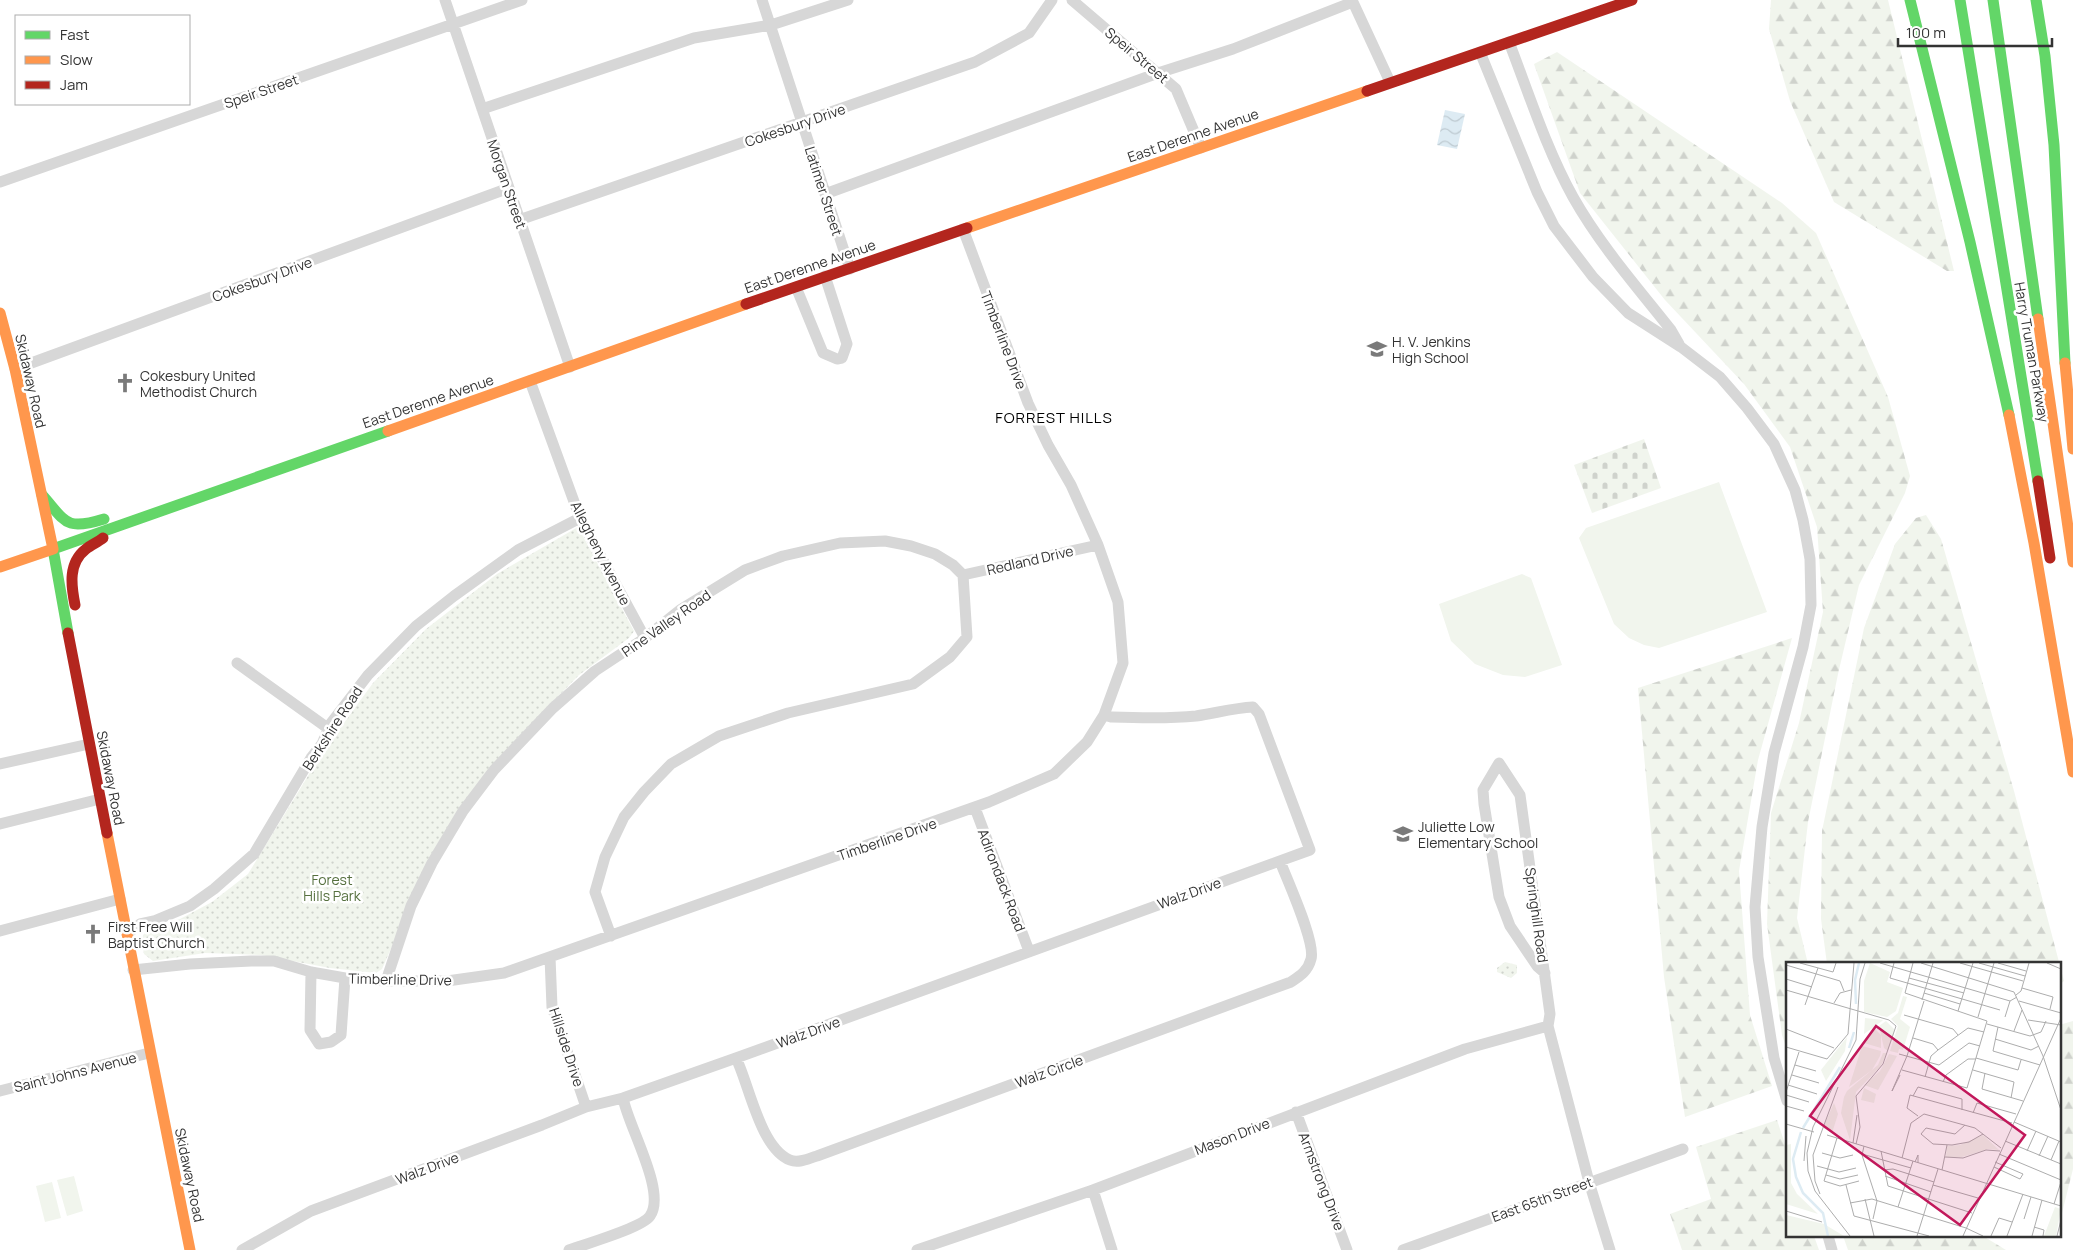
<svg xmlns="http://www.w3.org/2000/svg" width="2073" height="1250" font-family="Manrope,sans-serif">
	<defs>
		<pattern id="forest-firs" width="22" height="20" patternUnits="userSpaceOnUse" patternTransform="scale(1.25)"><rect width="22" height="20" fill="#f1f5ed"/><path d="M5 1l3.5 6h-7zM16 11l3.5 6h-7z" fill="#cfd2cc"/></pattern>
		<pattern id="cemetery-stones" width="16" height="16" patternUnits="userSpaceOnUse" patternTransform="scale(1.25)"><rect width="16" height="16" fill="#f1f5ed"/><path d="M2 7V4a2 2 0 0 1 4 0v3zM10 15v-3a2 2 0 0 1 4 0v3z" fill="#cfd2cc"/></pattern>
		<pattern id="park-dots" width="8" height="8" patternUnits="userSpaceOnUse" patternTransform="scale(1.25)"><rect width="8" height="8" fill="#f1f5ed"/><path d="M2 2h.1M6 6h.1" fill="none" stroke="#cfd2cc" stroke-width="1.8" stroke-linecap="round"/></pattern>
		<pattern id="water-waves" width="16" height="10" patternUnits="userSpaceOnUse" patternTransform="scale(1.25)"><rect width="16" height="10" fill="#ddebf3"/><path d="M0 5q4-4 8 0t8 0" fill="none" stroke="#becad1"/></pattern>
	</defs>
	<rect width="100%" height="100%" fill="#fff"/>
	<path fill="#f1f5ed" d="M1719,482L1767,612L1659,648L1644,645L1629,638L1614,624L1579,538L1586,528Z
		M1522,574L1531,578L1562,665L1525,677L1503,675L1475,664L1451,641L1439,604Z
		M74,1176L83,1211L67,1216L57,1180Z
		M52,1182L61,1218L45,1222L36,1186Z"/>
	<path fill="url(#forest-firs)" d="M1771,0H1888L1954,271H1947L1834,202L1790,101L1769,29Z
		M1557,52L1782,203L1816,233L1888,397L1910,476L1905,493L1859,585L1838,674L1808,822L1797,918L1808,964H1787V1050L1782,1035L1767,924L1771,813L1799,723L1823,612L1817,527L1790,447L1744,384L1665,300L1580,193L1534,64Z
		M1926,515L1941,539L2014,791L2064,981L2059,985V964H1827L1821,919L1822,831L1864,628L1895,544L1916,518Z
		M1792,638L1758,760L1739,871L1750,1015L1772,1086L1685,1117L1664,977L1638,688Z
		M2073,1021V1169L2059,1225V1025Z
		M1777,1120L1787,1150V1236H1814L1819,1250H1682L1670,1214L1711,1199L1696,1147Z
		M1843,1236H1983L2006,1250H1848Z"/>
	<path fill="url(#cemetery-stones)" d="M1644,439L1661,488L1592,513L1574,465Z"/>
	<path fill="url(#park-dots)" d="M578,527L634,631L629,638L579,675L524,731L419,885L382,969L376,973L330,968L261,955L205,953L153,961L144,954L142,943L143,935L150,928L180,919L212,902L248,874L322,753L373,683L426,629L497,574Z
		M1505,962L1517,965V973L1511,978L1497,972V968Z"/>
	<path fill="url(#water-waves)" d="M1445,110L1465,114L1457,149L1437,145Z"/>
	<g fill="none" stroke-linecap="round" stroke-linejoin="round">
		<path stroke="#d7d7d7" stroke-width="11" d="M445,0L570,367
			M762,0L850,269
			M1072,0L1176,89L1201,148
			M1352,0L1390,82
			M1509,42C1529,94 1546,148 1573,197C1600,245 1637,287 1671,330L1679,344
			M1480,52L1537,192L1554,226L1593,277L1628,313L1681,347L1720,377L1747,408L1774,444L1795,490L1803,520L1810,559L1811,605L1803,647L1774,753L1762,827L1755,907L1758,957L1774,1058L1787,1101
			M482,109L694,38L771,25L848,0
			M0,182L522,0
			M825,194L1158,73L1233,49L1353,2
			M519,220L975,62L1029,33L1052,0
			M796,287L823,353L837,359L842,358L847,344L825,276
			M15,369L509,188
			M530,381L580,518L645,638
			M963,575L1098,545
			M237,663L329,729
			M0,764L89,744
			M975,808L1029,951
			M0,824L100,799
			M0,931L120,899
			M127,934L140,924L154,921L190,906L214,889L254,854L311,758L322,744L331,723L368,675L416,626L454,596L518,550L580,518
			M550,957L552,1007L586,1107
			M133,970L190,964L251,961H274L311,972L345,978L386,981H447L504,973L989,802L1054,774L1087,742L1104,715L1123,663L1118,602L1098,545L1071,485L1048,445L1028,403L963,229
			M311,972L310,1030L319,1044L331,1042L341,1035L345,978
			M1545,973L1537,966L1510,926L1499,897L1484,804L1483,790L1499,763L1520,795L1550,1014L1548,1026L1589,1182L1610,1250
			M386,981L411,906L432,863L463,811L494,770L553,708L595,671L645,638L680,610L745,570L783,556L840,543L885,541L911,546L935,554L953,565L963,575L967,637L950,657L913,684L788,713L719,736L671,764L644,792L624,817L605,857L595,892L611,936
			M736,1058C749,1084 760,1148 790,1160C799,1164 809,1158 817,1156L1291,982C1300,976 1308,971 1311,959C1316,942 1287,880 1280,861
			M0,1091L149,1053
			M1296,1112L1347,1250
			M1093,1190L1112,1250
			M1828,1236L1832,1250
			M242,1250L311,1211L542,1125L586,1107L623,1098L736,1058L1310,850L1259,714L1253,707C1234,708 1216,713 1196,716C1168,719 1140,718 1111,717L1104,715
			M569,1250C585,1244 642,1228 650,1216C667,1192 628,1126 623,1098
			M917,1250L1093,1190L1465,1049L1548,1026
			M1403,1250L1683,1149"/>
		<path stroke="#63d668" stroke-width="11" d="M1910,0L1970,242L2009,415
			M1960,0L2038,481
			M1993,0L2038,319
			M2036,0L2045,56L2054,145L2065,363
			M42,495C66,522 65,531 104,519
			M68,633L53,549L388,431"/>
		<path stroke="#ff974d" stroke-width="11" d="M967,228L1367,91
			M0,313L15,369L53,549L0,567
			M2038,319L2073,562
			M2065,363L2073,449
			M2009,415L2034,543L2073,772
			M388,431L746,304
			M107,833L190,1250"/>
		<path stroke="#b3261e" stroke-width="11" d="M1367,91L1632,0
			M746,304L967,228
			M2038,481L2050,558
			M75,605C71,585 68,563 86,549C91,545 98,542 103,538
			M68,633L107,833"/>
	</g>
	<defs>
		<symbol id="school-bare" viewBox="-9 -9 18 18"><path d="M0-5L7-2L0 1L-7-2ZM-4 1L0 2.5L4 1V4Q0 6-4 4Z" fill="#7a7a7a" stroke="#fff" stroke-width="2.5" paint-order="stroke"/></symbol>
		<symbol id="church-bare" viewBox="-9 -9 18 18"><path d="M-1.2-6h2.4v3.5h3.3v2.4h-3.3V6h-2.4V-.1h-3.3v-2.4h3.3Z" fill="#7a7a7a" stroke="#fff" stroke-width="2.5" paint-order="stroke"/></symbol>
	</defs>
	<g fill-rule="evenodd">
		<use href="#school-bare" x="1363" y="335" width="28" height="28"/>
		<use href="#church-bare" x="111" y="369" width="28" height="28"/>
		<use href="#school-bare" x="1389" y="820" width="28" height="28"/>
		<use href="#church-bare" x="79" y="920" width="28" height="28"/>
	</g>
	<g text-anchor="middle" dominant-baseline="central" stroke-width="5" stroke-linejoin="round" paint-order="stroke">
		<g font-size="14" fill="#333" stroke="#fff">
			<text transform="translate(1137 55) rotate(40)">Speir Street</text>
			<text transform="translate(261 91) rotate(-19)">Speir Street</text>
			<text transform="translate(795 125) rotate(-19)">Cokesbury Drive</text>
			<text transform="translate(1193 135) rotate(-19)">East Derenne Avenue</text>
			<text transform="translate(507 184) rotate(71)">Morgan Street</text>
			<text transform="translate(824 191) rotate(72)">Latimer Street</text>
			<text transform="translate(810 266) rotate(-19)">East Derenne Avenue</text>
			<text transform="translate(262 279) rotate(-20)">Cokesbury Drive</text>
			<text transform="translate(1004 340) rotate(69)">Timberline Drive</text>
			<text transform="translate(2032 352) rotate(80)">Harry Truman Parkway</text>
			<text transform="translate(31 381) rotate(77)">Skidaway Road</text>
			<text transform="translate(428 401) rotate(-19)">East Derenne Avenue</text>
			<text transform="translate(601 553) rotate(63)">Allegheny Avenue</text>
			<text transform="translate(1030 560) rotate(-13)">Redland Drive</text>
			<text transform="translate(666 623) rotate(-35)">Pine Valley Road</text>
			<text transform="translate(332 728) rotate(-57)">Berkshire Road</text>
			<text transform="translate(111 778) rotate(79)">Skidaway Road</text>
			<text transform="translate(887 839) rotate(-19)">Timberline Drive</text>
			<text transform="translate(1002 880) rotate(69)">Adirondack Road</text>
			<text transform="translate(1189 893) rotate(-20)">Walz Drive</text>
			<text transform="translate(1537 915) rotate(82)">Springhill Road</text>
			<text transform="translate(400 979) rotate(1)">Timberline Drive</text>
			<text transform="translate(808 1032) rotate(-20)">Walz Drive</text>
			<text transform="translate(567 1047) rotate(72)">Hillside Drive</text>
			<text transform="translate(1049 1071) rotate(-20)">Walz Circle</text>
			<text transform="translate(75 1072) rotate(-14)">Saint Johns Avenue</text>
			<text transform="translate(1232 1136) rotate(-21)">Mason Drive</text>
			<text transform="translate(427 1168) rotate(-21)">Walz Drive</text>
			<text transform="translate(190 1175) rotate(78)">Skidaway Road</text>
			<text transform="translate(1322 1181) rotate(69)">Armstrong Drive</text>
			<text transform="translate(1542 1199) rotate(-20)">East 65th Street</text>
		</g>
		<g font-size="14" fill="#333" stroke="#fff" text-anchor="start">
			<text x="1392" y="341">H. V. Jenkins<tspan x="1392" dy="16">High School</tspan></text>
			<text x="140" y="375">Cokesbury United<tspan x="140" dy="16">Methodist Church</tspan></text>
			<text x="1418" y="826">Juliette Low<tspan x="1418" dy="16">Elementary School</tspan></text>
			<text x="108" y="926">First Free Will<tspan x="108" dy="16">Baptist Church</tspan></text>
		</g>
		<g font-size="14" fill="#56703f" stroke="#fff">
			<text x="332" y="879">Forest<tspan x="332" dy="16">Hills Park</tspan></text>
		</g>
		<g font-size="15" letter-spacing="1" fill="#000" stroke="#fff">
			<text x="1054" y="417">FORREST HILLS</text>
		</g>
	</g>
	<g transform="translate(1786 962)">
		<rect width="275" height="275" fill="#fff"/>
		<path d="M78,126L90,132L88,141L75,138ZM0,253L38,262L58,274H0Z" fill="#f1f5ed"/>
		<path d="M84,1L104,10L101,20L117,26L110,49L101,55L78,50V19ZM117,34L121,35L114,57L124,65L117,88L113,87L112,91L104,89L112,64L105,57L112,51ZM79,56L97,58L96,59L78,72ZM100,59L109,68L102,89L98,86L93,64ZM89,67L95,73V86L78,81ZM61,75L59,89L40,119L35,108ZM76,84L95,89L94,94L86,108L63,125ZM97,91H101L95,104L70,130L64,178L55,151L58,135L61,129L92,103ZM103,92L111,94L92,128L78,123L94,109ZM48,141L52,152L46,171L37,166ZM5,182V221L11,232L32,252L0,242V183Z" fill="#f1f5ed"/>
		<path d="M197,173L213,188L202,187L176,195H160L161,184L174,183ZM269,245L275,247L270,274H258Z" fill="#f1f5ed"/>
		<path fill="none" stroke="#ddebf3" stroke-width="2.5" d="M70,42L69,18L73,1M63,86L68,70M17,166L54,105M15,170L7,197L10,215L17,231L37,251L42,274"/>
		<path fill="none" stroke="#adadad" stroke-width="1" d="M14,1L47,10L50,1M94,1L224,39M108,1L104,16L214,48M135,1L228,30L257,94L275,148M174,1L237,19M193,1L239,14M212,1L240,9M261,1L275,7M0,3L54,19L58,29M123,16L178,31M0,17L26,25M236,26L267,35L264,47M0,28L103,58L110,64L97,102L70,134L74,165L70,182M138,31L174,42M230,33L235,29L243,1M136,38L147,1M233,39L275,51M48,41L54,31L65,28M19,43L32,6M172,49L187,1M118,53L167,67L172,73M192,55L208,1M219,55L224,39L231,35M242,58L275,63M201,62L244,74L255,70L260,59M212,65L207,89L254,103M0,67L48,86M228,69L236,48M127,76L147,82L152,88M209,77L245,88L253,84M0,85L41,97L62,72L68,1M113,92L153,103L183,81L194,84M190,96L232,108L235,98M9,103L30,109M116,108L181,126L201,59L119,31L127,1M187,108L228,120L225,136M199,111L196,127L237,139M6,113L33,121M139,115L145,94L152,88L182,66L198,70M157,120L160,113L182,97H190M2,123L31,132M106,129L121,94L138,39M106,129L114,113M0,130L13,90M0,133L23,140M127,134L132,125L176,137V148M0,144L18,149M187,151L191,141L230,152M132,154L121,146L124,133L226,161M228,160L275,180M0,162L28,170M179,163L169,172L140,166L135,172L147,182L166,183L183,180L197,172M41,173L275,244M51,176L38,219L54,224L73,219M219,179L275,202M67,181L71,153M78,184L76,193L91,239L87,257M95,189L102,224L186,251M241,189L250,169M36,191L54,196L67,193M76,192L125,206M213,192L275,218M253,194L262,174M159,195L177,196L200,188L214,189M116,196L125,161L138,152L189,166L215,186M265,198L273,179M18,199L20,174M129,200L132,193V201M31,204L53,210L70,206M208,205L234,217L237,212L209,200M97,208L107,207L148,220M156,208L161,183M40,213L54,217L72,213M99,214L145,230M60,223L68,254L143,274M147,223L192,236M34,232L29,219L27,193L52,125M79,237L88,274M64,241L86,237L180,266L197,274M268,242L275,220M112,245L127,199M0,249L36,260M238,257L245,235M248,265L258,268L257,274M64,274L29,229L22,209L21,191L27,165L70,78L74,17L79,1M131,274L152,207M177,274L275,56M205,274L213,256L226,260M221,274L237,232M246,274L256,238M271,274L275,258"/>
		<path fill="#c2185b" fill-opacity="0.15" stroke="#c2185b" stroke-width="2.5" d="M90,64L239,173L174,263L24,154Z"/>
		<rect width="275" height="275" fill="none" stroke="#333" stroke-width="2.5"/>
	</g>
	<rect x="15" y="15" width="175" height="90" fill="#ffffff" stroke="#adadad"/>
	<rect x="25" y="31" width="25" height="8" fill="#63d668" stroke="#adadad"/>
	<text x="60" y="40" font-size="15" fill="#333333">Fast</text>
	<rect x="25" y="56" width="25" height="8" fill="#ff974d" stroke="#adadad"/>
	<text x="60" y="65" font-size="15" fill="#333333">Slow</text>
	<rect x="25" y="81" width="25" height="8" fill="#b3261e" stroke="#adadad"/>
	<text x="60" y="90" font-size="15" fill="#333333">Jam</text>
	<path d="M1898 38v8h154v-8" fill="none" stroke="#333333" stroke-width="2.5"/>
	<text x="1906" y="38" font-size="15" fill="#333333" stroke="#ffffff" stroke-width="4" paint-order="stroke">100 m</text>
</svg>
